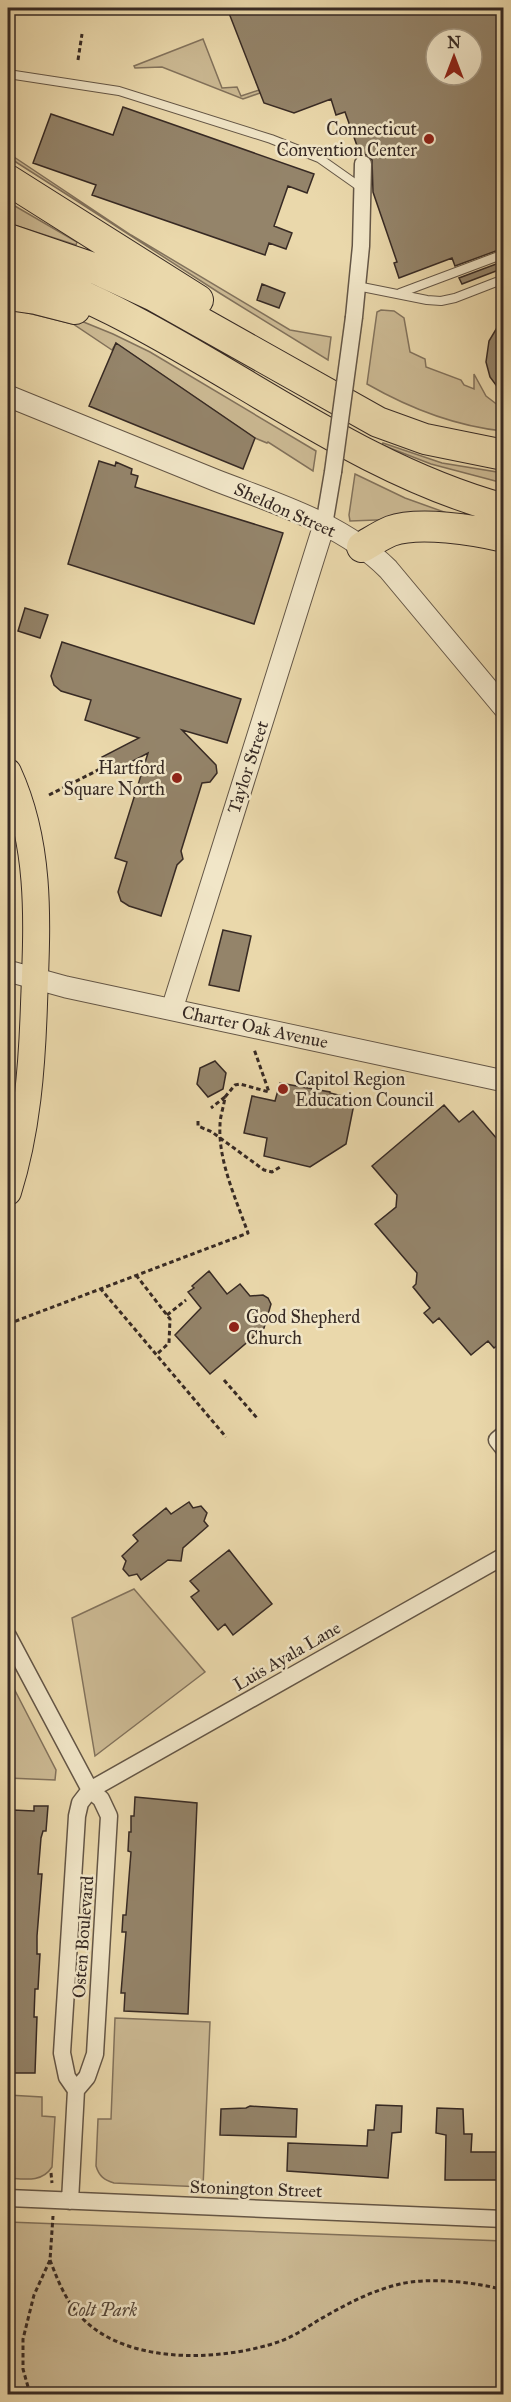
<svg xmlns="http://www.w3.org/2000/svg" width="511" height="2402" font-family="'IM FELL Great Primer',serif">
	<rect width="100%" height="100%" fill="#ead8ab"/>
	<filter id="stains"><feTurbulence type="fractalNoise" baseFrequency=".00333" numOctaves="4"/><feColorMatrix values="0 0 0 0 .2 0 0 0 0 .09 0 0 0 0 .02 0 0 0 .5 -.17"/></filter>
	<radialGradient id="worn" r=".72"><stop offset=".6" stop-color="#630" stop-opacity="0"/><stop offset="1" stop-color="#630" stop-opacity=".3"/></radialGradient>
	<path fill="#ccba94" stroke="#82725c" stroke-width="1.5" d="M203,39L222,88L237,87L241,96L259,90L260,93L243,99L162,67L135,68L134,66Z
		M8,153L131,235L290,330L331,337L328,360L221,294L77,201L8,157Z
		M8,202L77,242L76,245L8,223Z
		M381,310L394,311L404,318L410,352L425,359L426,367L461,380L464,385L474,389V374L486,396L503,409V431C455,426 409,408 367,384L377,312Z
		M24,312L64,314L113,334L150,352L316,451L313,471L268,442L267,443L255,438L116,343L112,350L73,324Z
		M383,443L442,463L503,473V483L431,464L382,445Z
		M355,474L405,498L458,517L350,521L349,515Z
		M134,1589L205,1672L95,1756L72,1618Z
		M8,1677L56,1770L55,1780L8,1778Z
		M115,2018L210,2022L203,2187L114,2183C104,2180 99,2176 96,2166L98,2119H111Z
		M8,2095L42,2097V2116L55,2117L52,2167C42,2183 24,2179 8,2178Z
		M8,2222L503,2241V2394H8Z"/>
	<path fill="#94846a" stroke="#372a24" stroke-width="1.5" fill-rule="evenodd" d="M227,8H504V248L455,266L452,258L399,278L394,263L397,262L373,192L372,160L368,155L360,154L345,112L336,115L331,99L294,113L264,103ZM436,39H472V75H436Z
		M123,107L314,174L307,193L288,186L274,226L292,233L286,249L269,243L265,255L92,195L96,185L33,163L51,114L113,135Z
		M504,261V268L462,284L459,278Z
		M262,284L285,293L279,308L257,300Z
		M504,316V396L490,377L486,362L489,341Z
		M116,343L255,438L243,469L89,406Z
		M99,461L115,466L116,462L132,469L131,474L138,476L135,487L283,533L254,624L68,564Z
		M25,608L48,615L40,638L18,631Z
		M62,642L241,699L227,743L182,730L216,765L217,773L210,782L202,783L181,851L183,859L177,865L161,916L129,906L121,901L118,892L127,862L115,858L148,753L110,773L102,757L139,738L85,720L91,700L61,691L54,685L51,676Z
		M223,930L251,936L239,991L209,985Z
		M215,1061L226,1073L223,1089L208,1097L197,1084L200,1068Z
		M280,1083L330,1092V1093L355,1099L346,1144L310,1167L264,1156L267,1138L244,1133L252,1096L275,1101Z
		M444,1105L459,1122L473,1111L504,1147V1340L494,1348L488,1341L471,1355L439,1318L433,1323L424,1313L430,1308L413,1287L416,1284L417,1273L375,1224L396,1207L397,1195L372,1166Z
		M209,1271L227,1294L240,1284L250,1296L263,1295L268,1298L271,1304L264,1328L210,1374L175,1335L201,1308L188,1292L194,1288L192,1286Z
		M189,1502L193,1508L201,1506L207,1513L204,1521L208,1526L183,1548L181,1561L168,1560L141,1580L137,1574L129,1576L123,1569L126,1561L122,1556L138,1541L133,1535L166,1508L171,1514Z
		M229,1550L272,1604L233,1635L225,1624L218,1630L191,1597L199,1591L190,1581Z
		M135,1797L197,1803L188,2014L124,2011L125,1993H121L126,1932H122L123,1915H126L131,1852L128,1851L129,1832H131V1816H134Z
		M34,1806H48L46,1831H43L41,1838L38,1874H42L37,1936V1954H40L39,1971L38,1989H35L34,2017H37L35,2073H8L9,1829H13V1810L34,1811Z
		M376,2105L402,2106L401,2132L392,2133L388,2178L287,2171L288,2143L367,2146L368,2130H374Z
		M250,2106L297,2109L296,2137L220,2135L221,2109L246,2108Z
		M437,2108L463,2109L464,2134H472L471,2152H504V2180H445L446,2135L436,2133Z"/>
	<g fill="none" stroke-linecap="round" stroke-linejoin="round">
		<defs>
			<path id="service" d="M8,74L119,91L271,139L319,158L363,189
				M357,286L427,300L441,301L455,298L504,279
				M400,293L504,254"/>
			<path id="minor" d="M354,317L361,246L363,164
				M324,525L333,472
				M504,1434L497,1440L504,1449
				M8,1636L90,1790L101,1799L109,1816L95,2054L87,2077L76,2090L70,2201
				M76,2090L67,2077L62,2053L77,1816L80,1803L90,1790L504,1556
				M8,2198L504,2219"/>
			<path id="tertiary" d="M8,396C77,424 146,452 215,480C274,503 342,523 388,569L504,708
				M8,971L66,987L504,1081
				M172,1009L324,525"/>
			<path id="primary" d="M8,772C42,846 37,924 34,1004C32,1067 27,1132 8,1192"/>
			<path id="motorway" d="M8,180L198,300
				M8,239L96,269L154,296L378,422L425,439L504,455
				M8,267C185,323 324,460 504,509
				M8,295L36,299L75,309
				M362,547C371,542 381,535 391,531C419,521 475,530 504,537"/>
		</defs>
		<use href="#service" stroke="#645646" stroke-width="10"/>
		<use href="#minor" stroke="#645646" stroke-width="19"/>
		<use href="#tertiary" stroke="#645646" stroke-width="23"/>
		<use href="#primary" stroke="#372a24" stroke-width="28"/>
		<use href="#motorway" stroke="#372a24" stroke-width="32"/>
		<path stroke="#372a24" stroke-width="3" stroke-dasharray="4.5 3" stroke-linecap="butt" d="M78,60L82,34
			M49,795L106,766
			M225,1097L235,1085L240,1084L269,1092L254,1049
			M198,1121V1126L212,1132L264,1170L272,1172L280,1167
			M136,1275L170,1319L169,1343L157,1354
			M100,1288L226,1437
			M167,1315L186,1300
			M8,1324L248,1233C236,1199 218,1161 220,1125C220,1116 224,1106 225,1097L211,1108
			M224,1380L257,1418
			M51,2173L52,2183
			M50,2260C58,2281 66,2302 83,2319C130,2366 224,2361 281,2341C294,2336 306,2328 317,2321C343,2306 370,2291 400,2284C429,2277 475,2282 504,2290
			M30,2394L23,2369V2339L34,2295L50,2260L53,2216"/>
		<use href="#service" stroke="#f1e6c8" stroke-width="8"/>
		<use href="#minor" stroke="#f1e6c8" stroke-width="16"/>
		<use href="#tertiary" stroke="#f1e6c8" stroke-width="21"/>
		<use href="#primary" stroke="#ead8ab" stroke-width="26"/>
		<use href="#motorway" stroke="#ead8ab" stroke-width="30"/>
		<defs>
			<path id="minor-bridge" d="M333,472L354,317"/>
		</defs>
		<use href="#minor-bridge" stroke="#645646" stroke-width="19" stroke-linecap="butt"/>
		<use href="#minor-bridge" stroke="#f1e6c8" stroke-width="16"/>
	</g>
	<g fill="#8f2418" stroke="#f1e6c8" stroke-width="2">
		<circle cx="429" cy="139" r="6"/>
		<circle cx="177" cy="778" r="6"/>
		<circle cx="283" cy="1089" r="6"/>
		<circle cx="234" cy="1327" r="6"/>
	</g>
	<g text-anchor="middle" dominant-baseline="central" stroke-width="5" stroke-linejoin="round" paint-order="stroke">
		<g font-size="18" fill="#372a24" stroke="#f1e6c8" text-anchor="end">
			<text x="417" y="129">Connecticut<tspan x="417" dy="21">Convention Center</tspan></text>
			<text x="165" y="768">Hartford<tspan x="165" dy="21">Square North</tspan></text>
			<text x="295" y="1079" text-anchor="start">Capitol Region<tspan x="295" dy="21">Education Council</tspan></text>
			<text x="246" y="1317" text-anchor="start">Good Shepherd<tspan x="246" dy="21">Church</tspan></text>
		</g>
		<g font-size="18" fill="#372a24" stroke="#f1e6c8">
			<text transform="translate(285 510) rotate(24)">Sheldon Street</text>
			<text transform="translate(248 767) rotate(-72)">Taylor Street</text>
			<text transform="translate(255 1027) rotate(12)">Charter Oak Avenue</text>
			<text transform="translate(287 1656) rotate(-30)">Luis Ayala Lane</text>
			<text transform="translate(83 1937) rotate(-86)">Osten Boulevard</text>
			<text transform="translate(256 2189) rotate(2)">Stonington Street</text>
		</g>
		<g font-size="18" font-style="italic" fill="#55473a" stroke="#f1e6c8">
			<text x="102" y="2310">Colt Park</text>
		</g>
	</g>
	<rect width="511" height="2402" fill="none" stroke="#ead8ab" stroke-width="30"/>
	<rect x="9" y="9" width="493" height="2384" fill="none" stroke="#372a24" stroke-width="3"/>
	<rect x="15" y="15" width="481" height="2372" fill="none" stroke="#372a24" stroke-width="1.5"/>
	<g transform="translate(454 57)"><circle r="28" fill="#f1e6c8" stroke="#a79b86" stroke-width="1.5"/>
	<path d="M0-4.5L10 22L0 15L-10 22Z" fill="#8f2418"/>
	<text y="-9" font-size="16" font-weight="bold" text-anchor="middle" fill="#372a24">N</text>
	</g>
	<rect width="100%" height="100%" filter="url(#stains)"/>
	<rect width="100%" height="100%" fill="url(#worn)"/>
</svg>
